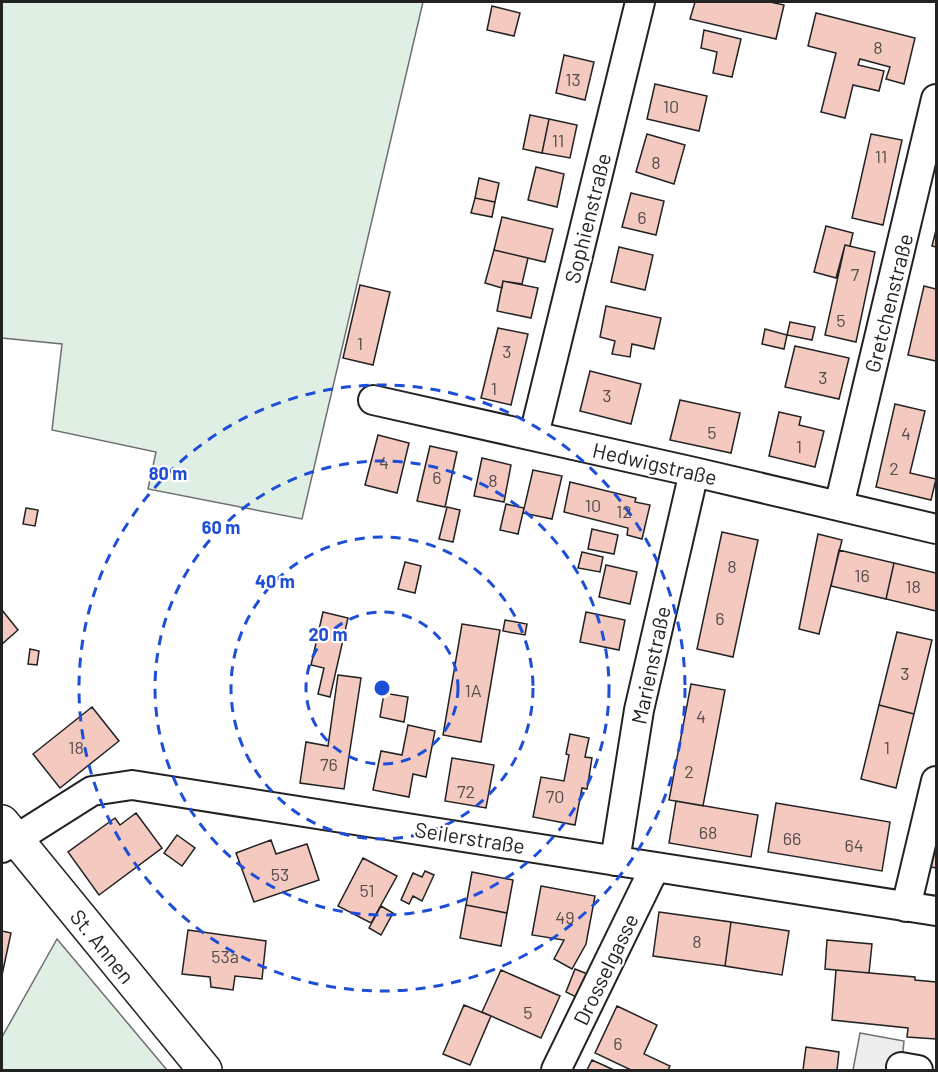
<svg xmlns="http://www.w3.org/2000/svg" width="938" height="1072" font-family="Barlow,sans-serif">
	<rect width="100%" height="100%" fill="#fff"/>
	<path fill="#e0efe3" stroke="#6f6f6f" stroke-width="1.5" d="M2,2H423L302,519L148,489L156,452L52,430L62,344L2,338Z
		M57,939L167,1070H2V1037Z"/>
	<path fill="#ededed" stroke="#6f6f6f" stroke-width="1.5" d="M860,1033L904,1041L901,1070H853Z"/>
	<path fill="#f3c9c0" stroke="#222" stroke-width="1.5" d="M695,2H770L784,5L776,39L690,19Z
		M492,6L520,13L514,36L487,30Z
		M816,13L915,38L904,84L886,79L890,67L860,59L858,65L884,71L879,91L853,85L845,118L821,112L836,53L808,46Z
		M704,30L741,39L732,77L713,73L717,52L701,48Z
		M564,55L594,62L585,100L556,93Z
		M655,84L707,96L699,131L647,119Z
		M530,115L549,119L542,153L523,149Z
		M549,119L577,125L570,158L542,153Z
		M647,134L685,145L674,184L636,172Z
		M871,134L902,140L883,225L852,218Z
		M536,167L564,174L557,207L528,200Z
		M479,178L499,183L495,202L475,198Z
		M631,193L664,201L656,235L622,227Z
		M475,198L495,202L492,217L471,213Z
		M502,217L553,229L545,262L494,250Z
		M826,226L853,233L850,246L845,245L836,278L814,272Z
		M936,230V247L932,246Z
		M845,245L875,252L856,342L825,335Z
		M619,247L653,255L645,290L611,282Z
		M494,250L528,258L522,284L503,281L502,288L485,283Z
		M503,281L538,288L531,318L497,311Z
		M360,285L390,292L373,365L343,358Z
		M924,286L936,289V361L908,355Z
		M606,306L661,318L654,349L632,344L630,357L612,354L615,341L600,337Z
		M790,322L815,327L812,340L787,335Z
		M498,328L528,334L511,405L481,398Z
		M765,329L787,335L784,349L762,344Z
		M795,346L849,358L839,399L785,387Z
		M590,371L641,384L631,424L580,411Z
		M680,400L740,413L731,453L670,440Z
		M895,404L925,411L910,473L936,479L931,500L876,487Z
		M779,412L801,417L799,425L824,431L815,467L769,456Z
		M378,435L409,443L397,493L365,485Z
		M430,446L457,452L445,507L417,501Z
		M482,458L511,465L504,502L474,496Z
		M533,470L562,476L552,519L523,513Z
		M570,482L636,498L635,502L650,505L642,539L627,535L628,528L564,512Z
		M506,504L524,508L518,534L500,530Z
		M447,507L460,510L453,542L439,539Z
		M26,508L38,510L35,526L23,524Z
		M592,529L618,535L614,554L588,549Z
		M722,532L758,540L733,657L697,649Z
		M818,534L842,540L819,634L799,629Z
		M839,550L894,563L886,599L831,586Z
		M582,552L603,557L600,572L578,568Z
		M405,562L421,566L415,593L398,589Z
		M894,563L936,573V611L886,599Z
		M606,565L637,572L630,604L599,597Z
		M2,610L18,630L2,644Z
		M323,612L348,618L330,697L318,694L324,668L311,665Z
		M586,612L625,620L619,650L580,642Z
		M505,620L527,624L525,635L503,631Z
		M462,624L500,630L481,742L443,735Z
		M897,632L932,640L914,714L879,705Z
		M30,649L39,651L37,665L28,664Z
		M338,675L361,678L344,789L300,783L306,742L328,746Z
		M691,684L725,690L703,806L669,800Z
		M384,693L408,697L404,722L380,717Z
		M879,705L914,714L896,788L861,779Z
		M92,707L119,741L60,788L33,754Z
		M408,725L435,731L426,777L413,774L409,797L373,790L381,751L402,755Z
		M570,734L589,738L585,757L592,758L587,789L582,788L575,825L533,817L541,777L564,781L569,755L566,754Z
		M452,758L494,765L486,808L445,801Z
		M676,801L758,815L751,857L669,843Z
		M776,803L890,822L882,871L768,852Z
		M136,813L162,848L99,895L68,852L115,818L120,825Z
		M177,835L195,848L182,866L164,853Z
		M936,836V868L931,867Z
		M271,840L276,854L307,844L319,880L254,902L236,853Z
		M363,858L397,876L371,923L338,906Z
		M425,871L434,875L422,901L413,896L409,904L401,900L413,873L422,877Z
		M472,872L513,880L507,913L466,905Z
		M541,886L595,896L586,944L572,969L554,959L564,940L532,935Z
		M466,905L507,913L501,946L460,938Z
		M381,906L393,913L381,935L369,928Z
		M659,912L731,922L725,966L653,956Z
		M731,922L789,931L782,975L725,966Z
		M188,930L266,941L262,979L235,976L233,990L211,987L210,977L182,974Z
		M2,931L11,933L2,975Z
		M827,940L872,944L869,973L825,969Z
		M575,969L595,977L584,1001L566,992Z
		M501,970L560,996L541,1038L482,1012Z
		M836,970L915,977V980L936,982V1039L907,1037L908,1028L832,1020Z
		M464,1005L491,1016L470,1065L443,1054Z
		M617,1006L657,1025L644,1054L670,1066L668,1070H631L595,1053Z
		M806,1047L839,1052L837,1070H803Z
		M592,1060L614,1070H587Z"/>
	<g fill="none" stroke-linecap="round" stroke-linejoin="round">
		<defs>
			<path id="minor" d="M373,400L694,472L936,529
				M534,435L640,2
				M839,506L936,99
				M2,848L92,791L132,785L936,911
				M615,861L639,710L694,472
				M906,907L936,781
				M901,1067L918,1070
				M556,1070L655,867"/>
			<path id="major" d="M2,822L205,1070"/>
		</defs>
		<use href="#minor" stroke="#222" stroke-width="32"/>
		<use href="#major" stroke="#222" stroke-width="36"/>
		<use href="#minor" stroke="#fff" stroke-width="28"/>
		<use href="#major" stroke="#fff" stroke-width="33"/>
	</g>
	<g fill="none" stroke="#1d4ed8" stroke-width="3" stroke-dasharray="10 8">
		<circle cx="382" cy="688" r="76"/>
		<circle cx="382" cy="688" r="151"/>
		<circle cx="382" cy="688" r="227"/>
		<circle cx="382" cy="688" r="303"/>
	</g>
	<g text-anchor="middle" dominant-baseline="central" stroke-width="4.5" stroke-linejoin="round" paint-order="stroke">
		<g font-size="18" fill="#564c4a">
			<text x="878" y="47">8</text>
			<text x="573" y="79">13</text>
			<text x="671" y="106">10</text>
			<text x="558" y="140">11</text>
			<text x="881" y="156">11</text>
			<text x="656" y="162">8</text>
			<text x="642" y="217">6</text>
			<text x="855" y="274">7</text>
			<text x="841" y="320">5</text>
			<text x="360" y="343">1</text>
			<text x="507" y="351">3</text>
			<text x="823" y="377">3</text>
			<text x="494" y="388">1</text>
			<text x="607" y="395">3</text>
			<text x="712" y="432">5</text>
			<text x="906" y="433">4</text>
			<text x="799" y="446">1</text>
			<text x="384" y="462">4</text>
			<text x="894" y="468">2</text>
			<text x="437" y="477">6</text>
			<text x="493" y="480">8</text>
			<text x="593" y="505">10</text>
			<text x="624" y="511">12</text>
			<text x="732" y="566">8</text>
			<text x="862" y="575">16</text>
			<text x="913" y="586">18</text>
			<text x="720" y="618">6</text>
			<text x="905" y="673">3</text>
			<text x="473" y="690">1A</text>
			<text x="701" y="716">4</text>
			<text x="76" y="747">18</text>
			<text x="887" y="747">1</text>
			<text x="329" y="764">76</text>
			<text x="689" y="771">2</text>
			<text x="466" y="791">72</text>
			<text x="555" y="796">70</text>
			<text x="708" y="832">68</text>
			<text x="792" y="838">66</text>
			<text x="854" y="845">64</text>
			<text x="280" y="874">53</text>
			<text x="367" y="890">51</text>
			<text x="565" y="917">49</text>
			<text x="697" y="941">8</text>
			<text x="225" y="956">53a</text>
			<text x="528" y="1012">5</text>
			<text x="618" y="1043">6</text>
		</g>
		<g font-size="21" fill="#222" stroke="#fff">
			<text transform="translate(587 218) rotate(-76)">Sophienstraße</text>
			<text transform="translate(888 303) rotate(-76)">Gretchenstraße</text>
			<text transform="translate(655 463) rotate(13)">Hedwigstraße</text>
			<text transform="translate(650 665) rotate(-78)">Marienstraße</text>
			<text transform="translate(470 837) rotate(9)">Seilerstraße</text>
			<text transform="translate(103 946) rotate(51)">St. Annen</text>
			<text transform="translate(605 969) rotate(-64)">Drosselgasse</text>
		</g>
	</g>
	<circle cx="382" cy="688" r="9" fill="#1d4ed8" stroke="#fff" stroke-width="3"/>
	<g font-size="18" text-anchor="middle" font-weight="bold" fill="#1d4ed8" stroke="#fff" stroke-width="4.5" stroke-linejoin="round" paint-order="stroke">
		<text x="168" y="480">80 m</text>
		<text x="221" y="534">60 m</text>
		<text x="275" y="588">40 m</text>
		<text x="328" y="641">20 m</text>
	</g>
	<rect width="938" height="1072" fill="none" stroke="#222222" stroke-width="6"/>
</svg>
